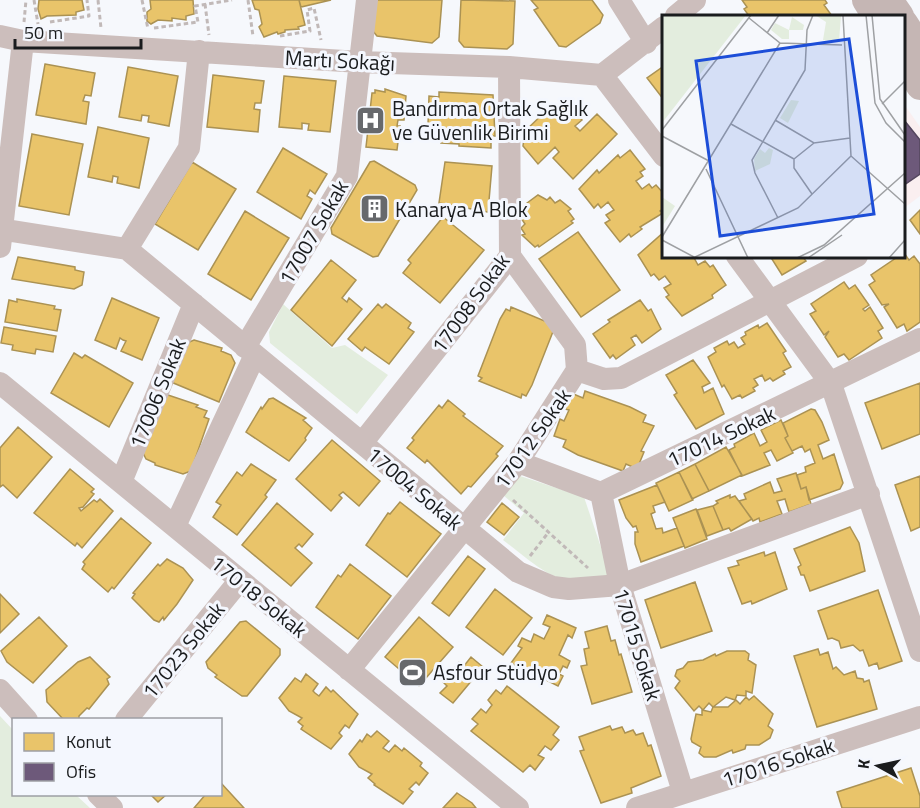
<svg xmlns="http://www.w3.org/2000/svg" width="920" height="808" font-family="'Titillium Web',sans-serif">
	<rect width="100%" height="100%" fill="#f6f8fc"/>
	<path fill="#faeff0" d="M904,104L920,127V196L904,208Z"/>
	<path fill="#e3edde" d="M283,304L332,348L345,345L388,375L357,414L270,343L269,332Z
		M517,475L584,497L612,580C556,588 546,573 503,540L524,513L503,495Z
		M0,716L13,730L14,794L76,795L90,808H0Z"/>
	<path fill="#e9c46a" stroke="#ab9253" stroke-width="1.5" d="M39,0H82L84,10L76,12V15L47,16L41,19L38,9Z
		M150,0H193L194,14L186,16V20L172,18V21L158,20L151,24L147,21V12L151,9Z
		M252,0H299L305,25L298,27L299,29L285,30V32L278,34L277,32L264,37L259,27L262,24L259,10L255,9Z
		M299,0H331L301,7Z
		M373,0H442L439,37L432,43L377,36L372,30Z
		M461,0L515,1L513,44L507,49L464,47L459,41Z
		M531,0H592L603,15L600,23L566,47L559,46L534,10L538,8Z
		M742,0H825L827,3L824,5L832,16H749L744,9L747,7Z
		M45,64L95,73L91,96L85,95L83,101L89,102L86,124L36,115Z
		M664,66V100L647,78Z
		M128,67L178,76L169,126L148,122L149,116L142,115L141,121L119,117Z
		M213,75L264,81L261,103H255L254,109L260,110L258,132L207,127Z
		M284,76L336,81L330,132L308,130L309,124L302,123V129L279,127Z
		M385,89L406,96L404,120H398L397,126H400L397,150L366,147L372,93H375V90L385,92Z
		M439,92L493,95L495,136H491V148L459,146V144L441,143L442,138L435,137L436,134L432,133V125H428L429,96L439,97Z
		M553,104L556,107L563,105L573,114L575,112L582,120L575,126L580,131L597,114L617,134L573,179L553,158L559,152L555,147L538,164L523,146L524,138L521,135Z
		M98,127L149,138L139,188L117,183L118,177L113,176L112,182L88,177Z
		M32,134L83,144L69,215L19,206Z
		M283,148L327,174L315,194L310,190L307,196L312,199L301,219L257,192Z
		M630,150L645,169L640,172L643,176L636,181L642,189L649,184L652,188L656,185L664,194V208L660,211L663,213L640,227L642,229L631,237L629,234L620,242L605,223L610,220L606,215L614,210L608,202L601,208L598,204L594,208L579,189L597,170L599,173L618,155L620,158Z
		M374,161L415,185L417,190L378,256L373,257L332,234L331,228L370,162Z
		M192,162L236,189L198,250L155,224Z
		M445,162L492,166L488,212L439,203Z
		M538,195L547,200L550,197L555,203L560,200L571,209L568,211L574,219L571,221L573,223L539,247L538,245L535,247L522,235L525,234L521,228L525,224L521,218L524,216L523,206Z
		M920,210V234L910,220Z
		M245,211L289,238L251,300L208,274Z
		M443,217L484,250L440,303L403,273L411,263L408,260Z
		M578,232L620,290L581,317L539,259Z
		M664,232V256H693L698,265L705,261L710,267L713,265L726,285L712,295L713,298L682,316L666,297L669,295L664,288L671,284L665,276L659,280L654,274L651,276L638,255Z
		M904,253L909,260L914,256L920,264V322L907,331L904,324L897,328L884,307L889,304L882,305L869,285L875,281L871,275L899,256H904Z
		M770,256H802L806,261L782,275Z
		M18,257L75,267V270L84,272L82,285L74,289L12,279Z
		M331,260L356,280L342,298L347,302L349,298L362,309L332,346L291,310Z
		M844,282L849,289L855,285L869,305L863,309L865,311L870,307L883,328L878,331L882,338L849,360L844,354L838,357L825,337L829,331L824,335L810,314L816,311L811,304Z
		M112,298L159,318L142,360L121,351L126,341L123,340L120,338L116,349L95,340Z
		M17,299L55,306L54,309L61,310L57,331L5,322L9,300L17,302Z
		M640,300L648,311L651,309L661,329L642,343L636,335L631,338L635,345L616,359L613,355L610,358L593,334L610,322L608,320Z
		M378,304L382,308L386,304L411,323L408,328L414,332L389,364L365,347L362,351L348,339Z
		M511,307L552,324L554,329L532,385L526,396L522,394L521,398L479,381L482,378L478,376L500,319L506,309L510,311Z
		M767,323L786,351L783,353L791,367L783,371L785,374L773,381L770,378L765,381L762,375L754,379L758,385L753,388L755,391L742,398L740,395L732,399L724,385L722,387L708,357L716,352L714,348L727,341L729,345L734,342L738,348L745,344L741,338L746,335L745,332L758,325L759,328Z
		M4,327L56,336L53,352L36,349L35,354L12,350L13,345L1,343Z
		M194,340L222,348L221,351L231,355L235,363L219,402L171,382L187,343Z
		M74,353L82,358L85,355L133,383L109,427L51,393Z
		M693,360L710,383L702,387L704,393L713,388L724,414L696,429L674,395L677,393L666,375Z
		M920,383V434L882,449L865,403Z
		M585,391L630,407L646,415L643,422L654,426L641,451L644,452L637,469L626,464L623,471L578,455L563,447L566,440L554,436L560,419L564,421L569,410L565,409L571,393L583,398Z
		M165,394L198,405L196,407L207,411L204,417L209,419L191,471L183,474L155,465V463L146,459L142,451Z
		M273,398L306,418L303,420L312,428L305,438L306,440L289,461L246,432L261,407L262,409L269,399Z
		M448,400L465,414L463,416L503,446L496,454L498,456L471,487L468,486L461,494L427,460L425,463L407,448L414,440L412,438L439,405L442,408Z
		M811,409L815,410L822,422L829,440L818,445L823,459L834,454L843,483L840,489L809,500L806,487L801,489L797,475L806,472L805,467L815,463L810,449L805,452L802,446L792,451L785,438L788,436L783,423Z
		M781,420L788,436L785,438L793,453L777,461L771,450L764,453L770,465L742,476L729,450L735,447L734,444L754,433L760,446L767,442L761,430Z
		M18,427L52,457L17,498L3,485L0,487V448Z
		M332,440L380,481L359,506L343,492L339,495L342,498L331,511L296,479Z
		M726,447L742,475L709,491L695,464Z
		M251,464L276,480L265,495L267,497L237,535L213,517L221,505L216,502L237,472L242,476Z
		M695,464L709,491L692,499L679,472Z
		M70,469L94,489L91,492L94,494L83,507L79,508L81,511L94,500L97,502L100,499L113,511L82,548L77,543L75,546L34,513Z
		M679,472L693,500L669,511L656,483Z
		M796,473L801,489L806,487L811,504L789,512L785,499L777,501L782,514L760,522L759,518L753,521L739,501L746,499L744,494L770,482L774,493L782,491L777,479Z
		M920,476V527L911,531L895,485Z
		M657,485L665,502L653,506L655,512L651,514L656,529L662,528L663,533L677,528L684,546L641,562L635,544V532H638L636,526L633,527L626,518L619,500Z
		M730,495V498L735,496L752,519L731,531L729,528L723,530L713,506L718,503L716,501Z
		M400,502L441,534L407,577L366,545L388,513L390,514Z
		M277,503L313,534L302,547L299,544L295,548L312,563L291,586L242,545Z
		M502,503L519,517L504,535L487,522Z
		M713,506L723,530L707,536L697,510Z
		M696,509L707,539L685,548L673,518Z
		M121,518L151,543L114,589L112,587L108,592L82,569L85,564L83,562Z
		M850,527L859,543L865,571L810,591L804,575H801L798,567L801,565L794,549Z
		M764,552L765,556L775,552L787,589L752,604L751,601L742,604L728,568L739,565L737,561Z
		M468,556L485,569L449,616L432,603Z
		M167,559L183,568L193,580L177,604L164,620L163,617L159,622L154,620L132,598L135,594L133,593L158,564L160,566Z
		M350,564L391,596L358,639L316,607L338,575L341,577Z
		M695,582L712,631L661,648L645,600Z
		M495,589L532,618L503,655L466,627Z
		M878,590L902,661L879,669L877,663L869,666L863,650L860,651L853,645L841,648L839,641L832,638L828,639L818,611Z
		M0,594L19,614L0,633Z
		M547,615L576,628L572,638L568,635L559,655L570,661L567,668L563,666L559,674L563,676L558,686L546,680L549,676L531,667L529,672L511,663L522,648L518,646L522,638L531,642L534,634L544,639L550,627L543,624Z
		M39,617L67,646L33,683L7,662L1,651Z
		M419,617L453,647L419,686L385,657Z
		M246,621L280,649V655L247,696H242L215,677L217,675L208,668L206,662L240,622Z
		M607,626L611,641L615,640L619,655L621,654L632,692L592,704L581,666L587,665L584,649L589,648L585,632Z
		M818,649L820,655L828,652L833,669L836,667L844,675L855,671L857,678L863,679L864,682L869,680L877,709L817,727L794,656Z
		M727,651H745L749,654L748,660L756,665L752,693L746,691V696L737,695L735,700L726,697L713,707L709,703L703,710L699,706L694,711L675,688L680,681L675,676L677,670L683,668L688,662L703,660L715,654L716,656Z
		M90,657L110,677L107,679L109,684L89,709L87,708L79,716V720H64L47,702L46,690L78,662Z
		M471,657L483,667L453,703L440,693L447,686L443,682L459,662L464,666Z
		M306,674L318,684L313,691L315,693L319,696L326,687L331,692L333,690L358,714L349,728L345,725L339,733L342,736L331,749L301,729L303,726L298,722L302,718L289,711L279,698L295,678L301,682Z
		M507,686L559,727L553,735L559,740L551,750L545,746L538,755L544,758L535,770L530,765L523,772L471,731L478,724L472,719L481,709L486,713L492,705L488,700L496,690L501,694Z
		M754,696L773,714L768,726L773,730L770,738L759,745H746L745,749L733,753L732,750L716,757H704L699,753L701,747L692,742L691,739L696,714L702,715V710L711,712L713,707H728L736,700L740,704L746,697L749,700Z
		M610,726L612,730L622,727L625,733L633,730L636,735L643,733L648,746L651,745L661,776L631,788L632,793L601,803L580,751L584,750L579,737Z
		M377,731L389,741L383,748L389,752L395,745L402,751L404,748L422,763L420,766L428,773L419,785L416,782L409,789L413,792L403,804L374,785L375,784L368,778L372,774L359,767L349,754L360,740L362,742L367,734L371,737Z
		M911,768L920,796V808H842L837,792Z
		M221,783L244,808H194L206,794H220Z
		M457,793L472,803L476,808H443Z
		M150,794H167L158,802Z"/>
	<path fill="#6d597a" stroke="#54475e" stroke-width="1.5" d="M904,120L920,140V174L904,185Z"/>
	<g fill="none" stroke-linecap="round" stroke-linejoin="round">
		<path stroke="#c1b9b8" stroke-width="3" stroke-dasharray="4.5 3" stroke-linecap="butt" d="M34,0L38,24
			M98,0L101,28
			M142,0L148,29
			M248,0L253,36
			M205,4L209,35
			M24,22L26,0
			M50,22L89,16L87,0
			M154,28L198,22L195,6L232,0
			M280,36L310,31L307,10L314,8L321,40
			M513,500L588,568
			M530,556L548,533"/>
		<path stroke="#ccbebc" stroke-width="22" d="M619,0L646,43
			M676,16L695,0
			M0,36L23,41L360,62L509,67L602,75L664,27
			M602,75L664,156
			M0,229L127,249L518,572L553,587L569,589L620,585L869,494
			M0,247L23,41
			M127,249L189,148L199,51
			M737,256L831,384L920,651
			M245,347L347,176L367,0
			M577,370L604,379L621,378L857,256
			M0,383L518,808
			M362,443L510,256L509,67
			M518,462L601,493L920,339
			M121,482L194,304
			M601,493L620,585L683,792
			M175,526L255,355
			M349,670L518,462L577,370L575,345L510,256
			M0,690L27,720
			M126,720L240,580
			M98,794L112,808
			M637,808L920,717"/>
		<path stroke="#c5b6b4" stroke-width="28" d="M866,0L876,16
			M889,0L900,16
			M904,23L920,48
			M904,60L920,86"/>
	</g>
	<defs>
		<symbol id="hospital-square" viewBox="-11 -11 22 22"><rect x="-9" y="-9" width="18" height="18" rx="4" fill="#67696c" stroke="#f4f7fe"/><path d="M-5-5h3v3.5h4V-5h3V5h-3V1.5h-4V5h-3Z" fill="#fff"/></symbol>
		<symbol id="building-square" viewBox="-11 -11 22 22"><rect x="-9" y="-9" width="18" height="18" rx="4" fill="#67696c" stroke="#f4f7fe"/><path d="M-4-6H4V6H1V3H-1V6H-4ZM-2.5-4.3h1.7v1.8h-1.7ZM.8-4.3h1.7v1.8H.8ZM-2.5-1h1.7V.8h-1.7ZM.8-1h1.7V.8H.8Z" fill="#fff"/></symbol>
		<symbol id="stadium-square" viewBox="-11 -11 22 22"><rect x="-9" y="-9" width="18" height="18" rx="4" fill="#67696c" stroke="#f4f7fe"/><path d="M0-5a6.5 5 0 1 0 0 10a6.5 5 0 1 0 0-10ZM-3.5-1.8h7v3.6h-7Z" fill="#fff"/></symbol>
	</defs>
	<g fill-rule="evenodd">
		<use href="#hospital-square" x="354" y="104" width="33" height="33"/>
		<use href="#building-square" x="358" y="192" width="33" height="33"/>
		<use href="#stadium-square" x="396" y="656" width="33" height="33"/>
	</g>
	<g text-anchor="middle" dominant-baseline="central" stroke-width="6" stroke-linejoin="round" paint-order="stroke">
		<g font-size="21" fill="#1a1c1e" stroke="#f4f7fe">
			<text transform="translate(340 60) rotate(3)">Martı Sokağı</text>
			<text transform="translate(313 232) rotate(-60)">17007 Sokak</text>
			<text transform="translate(470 303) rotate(-54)">17008 Sokak</text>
			<text transform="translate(157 393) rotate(-68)">17006 Sokak</text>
			<text transform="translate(721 436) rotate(-25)">17014 Sokak</text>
			<text transform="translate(532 438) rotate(-55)">17012 Sokak</text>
			<text transform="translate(415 488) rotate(40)">17004 Sokak</text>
			<text transform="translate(259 596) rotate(39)">17018 Sokak</text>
			<text transform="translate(638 644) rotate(73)">17015 Sokak</text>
			<text transform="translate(183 650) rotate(-51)">17023 Sokak</text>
			<text transform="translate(778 762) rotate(-18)">17016 Sokak</text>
		</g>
		<g font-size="21" fill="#1a1c1e" stroke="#f4f7fe" text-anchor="start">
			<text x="392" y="108">Bandırma Ortak Sağlık<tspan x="392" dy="24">ve Güvenlik Birimi</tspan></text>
			<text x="395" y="209">Kanarya A Blok</text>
			<text x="433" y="672">Asfour Stüdyo</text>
		</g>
	</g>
	<g transform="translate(662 15)">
		<rect width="243" height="243" fill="#f6f8fc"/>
		<path d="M0,0H84L0,108ZM179,1L177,26L161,25L164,7L153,0ZM130,2L142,10L141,15H127V24H120L109,15L113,8L127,15ZM129,85L137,86L126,108L118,103ZM107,133L111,135L108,149L93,156L92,144L98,134L103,138ZM0,182L13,191L0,212Z" fill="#e3edde"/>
		<path fill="none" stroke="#9ea0a3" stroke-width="1.5" d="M204,0L213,88L224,108L243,127M210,0L218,84L243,120M181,1L189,141L243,189M87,3L118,28L180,30M105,18L117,0M220,89L243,66M113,105L152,128L188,123M69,109L132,144M0,115L89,0M0,121L47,146M132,144V153L150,179M132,144L152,128M44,154L86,243M116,203L93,158L90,145L143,55L145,15L151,0M0,222L118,28M0,225L32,242M31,243L136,193L189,141M135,243L162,230L243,158M146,243L180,220M227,243L243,225"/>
		<path fill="#1d4ed8" fill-opacity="0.15" stroke="#1d4ed8" stroke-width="3" d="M187,24L212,199L58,221L34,46Z"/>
		<rect width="243" height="243" fill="none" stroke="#1a1c1e" stroke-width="3"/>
	</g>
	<rect x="12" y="718" width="210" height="78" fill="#f4f7fe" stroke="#9d9fa4" stroke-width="1.5"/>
	<rect x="24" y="733" width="30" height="18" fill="#e9c46a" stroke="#9d9fa4" stroke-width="1.5"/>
	<text x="66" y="748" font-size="18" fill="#1a1c1e">Konut</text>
	<rect x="24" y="763" width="30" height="18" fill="#6d597a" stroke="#9d9fa4" stroke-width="1.5"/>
	<text x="66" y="778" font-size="18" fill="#1a1c1e">Ofis</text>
	<g transform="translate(878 766) rotate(278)" stroke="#f4f7fe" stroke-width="4.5" paint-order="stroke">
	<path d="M0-4.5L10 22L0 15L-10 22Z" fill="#1a1c1e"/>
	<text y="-9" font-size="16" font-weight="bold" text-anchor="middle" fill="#1a1c1e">K</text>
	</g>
	<path d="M15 39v9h126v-9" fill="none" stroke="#1a1c1e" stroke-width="3"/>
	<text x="24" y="39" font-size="18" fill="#1a1c1e" stroke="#f4f7fe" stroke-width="4.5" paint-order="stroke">50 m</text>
</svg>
